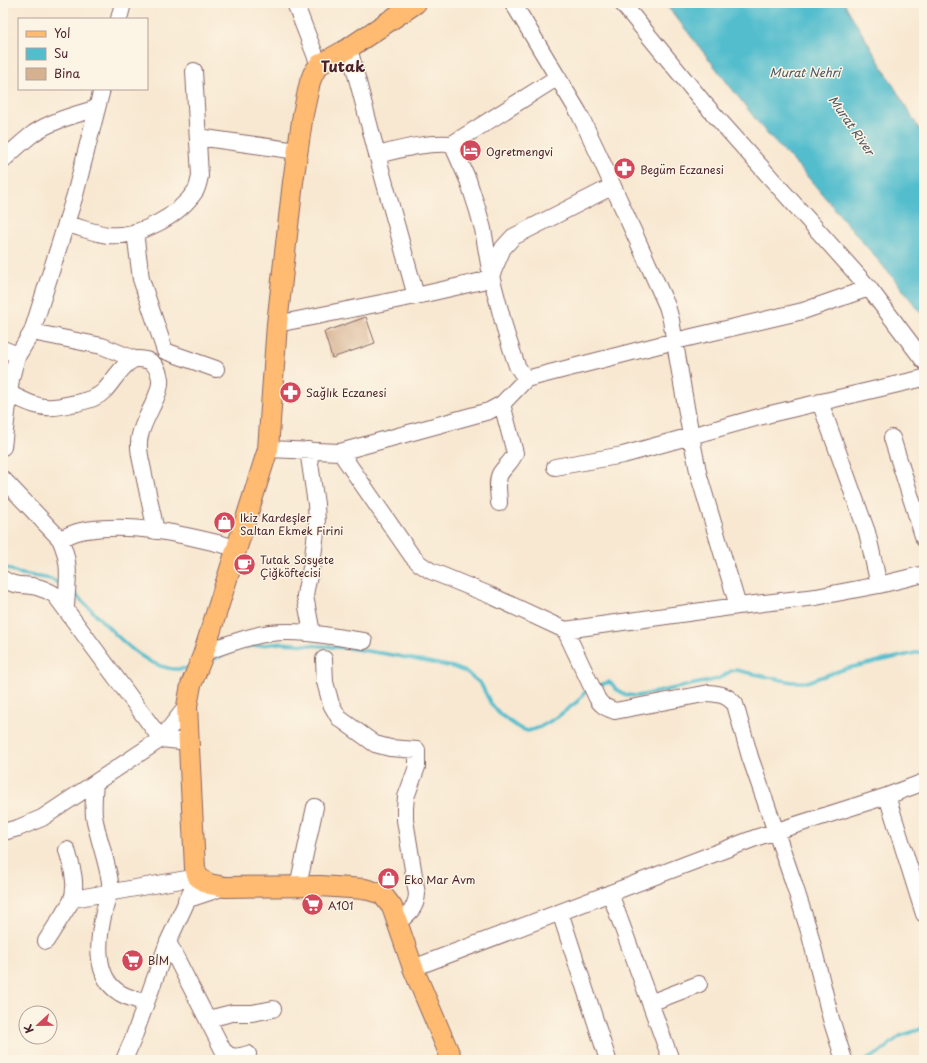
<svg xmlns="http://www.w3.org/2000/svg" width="927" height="1063" font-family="'Playpen Sans',sans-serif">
	<rect width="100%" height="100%" fill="#fcf5e5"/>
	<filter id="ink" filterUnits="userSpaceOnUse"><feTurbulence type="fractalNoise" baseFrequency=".025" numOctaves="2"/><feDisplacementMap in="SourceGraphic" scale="8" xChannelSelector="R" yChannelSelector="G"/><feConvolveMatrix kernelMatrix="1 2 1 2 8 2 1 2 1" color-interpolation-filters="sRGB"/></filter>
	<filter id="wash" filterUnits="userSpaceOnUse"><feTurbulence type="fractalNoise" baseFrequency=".012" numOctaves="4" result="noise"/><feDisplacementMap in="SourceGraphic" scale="16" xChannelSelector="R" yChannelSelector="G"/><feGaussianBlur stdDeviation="0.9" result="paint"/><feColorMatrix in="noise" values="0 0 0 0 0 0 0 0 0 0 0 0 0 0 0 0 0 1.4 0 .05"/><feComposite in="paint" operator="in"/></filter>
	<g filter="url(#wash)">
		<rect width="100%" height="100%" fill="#f8e8d1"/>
		<path fill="#52bdcd" stroke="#4e6e7c" d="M665,3H844L924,137V317L899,285L801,169L768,135Z"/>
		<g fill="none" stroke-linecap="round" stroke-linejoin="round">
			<path stroke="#52bdcd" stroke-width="3.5" d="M3,566L17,573L51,579L64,586
				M72,592C102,615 145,682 191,667
				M208,662L242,647L281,643L347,648L393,655L453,667L466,672L481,684L491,704L501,715L519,728L528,731L538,728L556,718L578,701L586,691L589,690
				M597,686L609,682L612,684L616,689L626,695L638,696L718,679L731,671L736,670L782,680L793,682H807L844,669L924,651
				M866,1060L879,1053L900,1036L924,1028"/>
		</g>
		<g id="blocks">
			<path fill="#d6b190" d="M366,317L375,343L332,358L324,332Z"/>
		</g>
	</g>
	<g filter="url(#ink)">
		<use href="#blocks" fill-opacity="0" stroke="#876565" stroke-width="1"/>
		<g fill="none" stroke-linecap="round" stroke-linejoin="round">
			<defs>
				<path id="minor" d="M295,3L319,65
					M513,3L579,113L598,153L667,306L671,320L691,436L699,476L738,606
					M622,3L703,102L869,288L924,361
					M119,19L123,3
					M349,48L383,177L416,296
					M198,137L297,151
					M452,144L468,180L478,211L483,229L491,276L506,333L517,366L526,379
					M377,155C401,149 426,142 452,144L558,77
					M3,160C13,151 23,141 34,133C53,120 76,115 97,108
					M66,224C79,227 94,233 108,235C139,238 179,216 196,190C198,186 199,181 200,176L194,71
					M135,232L141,279L165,351L216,369
					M277,324L416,296L482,281L491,276L503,248L513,237L613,186
					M32,332L102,346L134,359
					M3,349L18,355
					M10,394C23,400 38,409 53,407C61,407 69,404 77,403C87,400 96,399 104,391C113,382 125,359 138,359C152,359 158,366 160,379C162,397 140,421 139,442C138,452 142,464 144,475C148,493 152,512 156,531
					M820,402L867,532L879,585
					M892,438L924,539
					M3,447L11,379L14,367L18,355L32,332L75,195L102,89
					M268,449L340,452L489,411L502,404L526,379L675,341L803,311L869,288
					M308,450L316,504L317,524L312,564L306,589L305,596L312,633
					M340,452L412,556L420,564L431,571L492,596L565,630L738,606L816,597L879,585L924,574
					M555,467L623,455L770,414L924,378
					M3,479L60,539C72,565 67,581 66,608
					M499,503C499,495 496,482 500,474C504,467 512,462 515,453L502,404
					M60,539C69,535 77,531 86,530C137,522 189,536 237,548
					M3,579C15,587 24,584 37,587C44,589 49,591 55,595L161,739L189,742
					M565,630L597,698C601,706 607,708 615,711L709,693C720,694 727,695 735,704L750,757L793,881L809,931L831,1019L844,1060
					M205,652C226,645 247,636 270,633C301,629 333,637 364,641
					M324,659L325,682L331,704L339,718L375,744L390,748L417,750V767L406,797L405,808V820L417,894C416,909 408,914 397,923
					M95,783C94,794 93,805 94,816C98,839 107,860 110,882C111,892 106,902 104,912C98,937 93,977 120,993C128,998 138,1000 146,1003
					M887,796L924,914
					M3,832L18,828L42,818L161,739L187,706
					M298,886L315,807
					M610,893L671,1060
					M73,899L198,877
					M186,900L225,887
					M560,912L608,1060
					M46,941L71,902C78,886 72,867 67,850
					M168,942L223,1050C231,1059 238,1057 248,1054
					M413,968L758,837L887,796L924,782
					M650,1003L699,984
					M208,1019L232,1013H252L273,1009
					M124,1060L133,1039L168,942L198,877"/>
				<path id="major" d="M416,3L349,48L319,65L313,74L310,82L303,114L293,182L277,324L268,449L203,655L191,685L187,706L195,868L198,877L209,884L225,887L320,886L365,889L382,894L392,907L413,968L452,1060"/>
			</defs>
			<use href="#minor" stroke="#876565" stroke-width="18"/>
			<use href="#major" stroke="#876565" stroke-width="22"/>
			<use href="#minor" stroke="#fff" stroke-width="16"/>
			<use href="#major" stroke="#ffbb71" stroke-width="20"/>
		</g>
	</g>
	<defs>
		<symbol id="hotel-disc" viewBox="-11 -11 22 22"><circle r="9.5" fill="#d1495b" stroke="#fcf5e5"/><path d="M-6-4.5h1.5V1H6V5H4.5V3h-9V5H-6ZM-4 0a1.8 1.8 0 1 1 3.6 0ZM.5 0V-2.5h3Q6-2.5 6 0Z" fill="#fff"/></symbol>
		<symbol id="pharmacy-disc" viewBox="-11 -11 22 22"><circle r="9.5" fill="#d1495b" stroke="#fcf5e5"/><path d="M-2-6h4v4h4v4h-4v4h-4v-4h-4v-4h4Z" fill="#fff"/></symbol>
		<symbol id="shop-disc" viewBox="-11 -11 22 22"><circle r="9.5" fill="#d1495b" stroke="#fcf5e5"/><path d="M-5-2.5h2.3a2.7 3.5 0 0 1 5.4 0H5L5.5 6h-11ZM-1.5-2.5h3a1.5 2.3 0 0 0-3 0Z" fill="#fff"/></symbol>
		<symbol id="cafe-disc" viewBox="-11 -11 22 22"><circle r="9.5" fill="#d1495b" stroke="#fcf5e5"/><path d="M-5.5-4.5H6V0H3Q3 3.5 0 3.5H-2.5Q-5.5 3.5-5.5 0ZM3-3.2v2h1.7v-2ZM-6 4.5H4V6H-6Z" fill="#fff"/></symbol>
		<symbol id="supermarket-disc" viewBox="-11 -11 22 22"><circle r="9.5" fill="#d1495b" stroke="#fcf5e5"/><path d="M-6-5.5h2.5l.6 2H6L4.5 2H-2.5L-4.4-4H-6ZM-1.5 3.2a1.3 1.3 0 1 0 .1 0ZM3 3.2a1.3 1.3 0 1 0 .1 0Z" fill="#fff"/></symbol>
	</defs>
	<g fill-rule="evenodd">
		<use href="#hotel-disc" x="458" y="138" width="25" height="25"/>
		<use href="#pharmacy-disc" x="612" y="156" width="25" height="25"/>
		<use href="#pharmacy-disc" x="278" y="380" width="25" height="25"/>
		<use href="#shop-disc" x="212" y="510" width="25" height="25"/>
		<use href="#cafe-disc" x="232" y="552" width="25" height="25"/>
		<use href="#shop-disc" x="376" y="866" width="25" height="25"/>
		<use href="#supermarket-disc" x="300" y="892" width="25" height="25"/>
		<use href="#supermarket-disc" x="120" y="948" width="25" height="25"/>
	</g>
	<g text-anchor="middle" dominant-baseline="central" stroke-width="3" stroke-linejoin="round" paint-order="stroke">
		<g font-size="11" fill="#4a1f2b" stroke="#fcf5e5" text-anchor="start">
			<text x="486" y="151">Ogretmengvi</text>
			<text x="640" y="169">Begüm Eczanesi</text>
			<text x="306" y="392">Sağlık Eczanesi</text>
			<text x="240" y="517">Ikiz Kardeşler<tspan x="240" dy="13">Saltan Ekmek Firini</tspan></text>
			<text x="260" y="559">Tutak Sosyete<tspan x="260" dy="13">Çiğköftecisi</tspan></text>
			<text x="404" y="879">Eko Mar Avm</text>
			<text x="328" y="905">A101</text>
			<text x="148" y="960">BİM</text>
		</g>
		<g font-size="12" font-style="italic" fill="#4d5664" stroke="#fcf5e5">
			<text x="805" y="72">Murat Nehri</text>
			<text transform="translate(852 125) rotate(55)">Murat River</text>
		</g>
		<g font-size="15" font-weight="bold" fill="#4a1f2b" stroke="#fcf5e5">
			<text x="343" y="65">Tutak</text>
		</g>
	</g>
	<rect width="927" height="1063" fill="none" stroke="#fcf5e5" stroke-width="16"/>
	<rect x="18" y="18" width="130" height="72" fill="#fcf5e5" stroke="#b59f9b"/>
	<rect x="26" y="31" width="20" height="6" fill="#ffbb71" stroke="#b59f9b"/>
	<text x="54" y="38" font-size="12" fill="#4a1f2b">Yol</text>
	<rect x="26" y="48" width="20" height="12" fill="#52bdcd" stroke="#b59f9b"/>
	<text x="54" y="58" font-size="12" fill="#4a1f2b">Su</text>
	<rect x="26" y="68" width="20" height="12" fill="#d6b190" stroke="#b59f9b"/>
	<text x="54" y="78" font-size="12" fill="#4a1f2b">Bina</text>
	<g transform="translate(38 1025) rotate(248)"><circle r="19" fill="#fcf5e5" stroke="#b59f9b"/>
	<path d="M0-3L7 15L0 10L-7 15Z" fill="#d1495b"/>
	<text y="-6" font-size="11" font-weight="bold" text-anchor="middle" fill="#4a1f2b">K</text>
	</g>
</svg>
